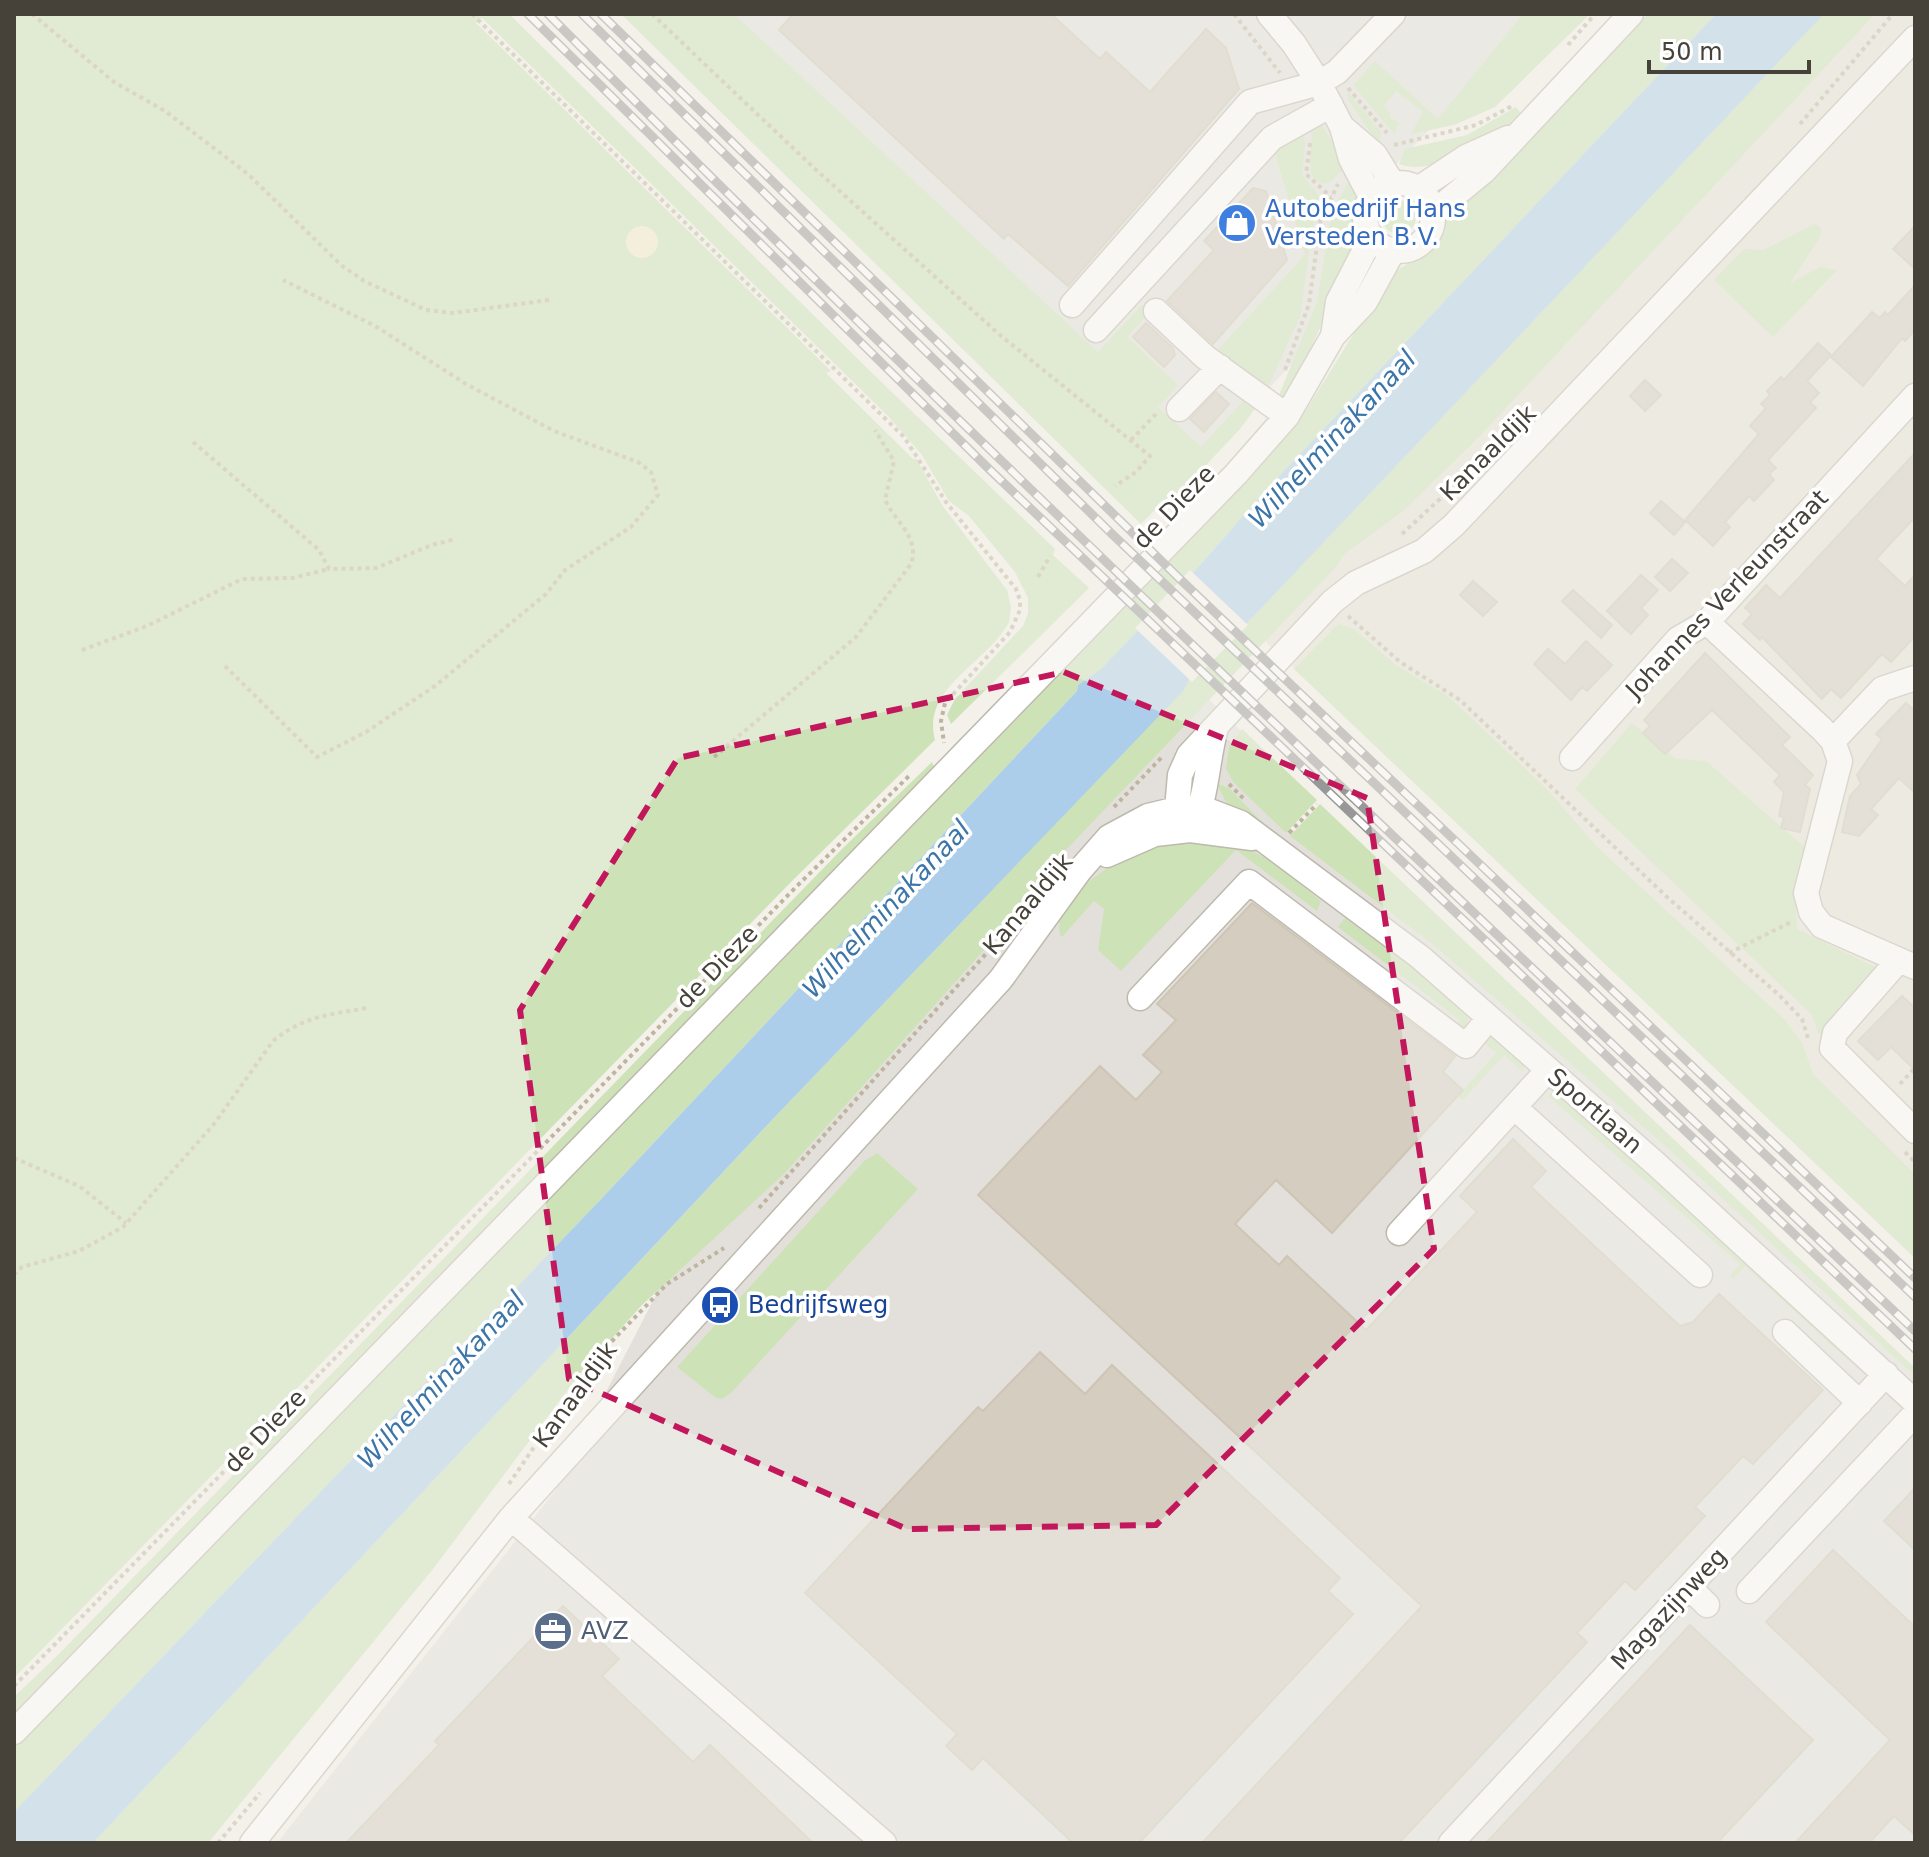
<svg xmlns="http://www.w3.org/2000/svg" width="1929" height="1857" font-family="'DejaVu Sans',sans-serif">
	<rect width="100%" height="100%" fill="#f3f1ea"/>
	<path fill="#e7e3d9" d="M1824,14H1915V1258L1245,622Z"/>
	<path fill="#e3e0db" d="M641,14H1542L1393,167L1305,350L1168,495Z
		M1189,679L1250,740L1285,824L1389,904L1726,1191L1915,1369V1843H277L555,1491L711,1188L1183,690Z"/>
	<path fill="#cde3b7" d="M14,14H509L872,373L1055,549L1053,555L1089,588L951,724L947,715L955,699L1023,626L1028,613V598L1015,572L969,516L949,501L922,455L888,416L482,18L476,23L831,371L826,373L914,460L916,458L942,505L1007,590L1011,607L1009,622C988,663 921,687 935,740L792,881L14,1678Z
		M621,14H734L1098,352L1142,305L1148,314L1127,337L1178,385L1158,407L1201,447L1243,401L1223,382L1259,403L1240,429L1162,512L1157,508L1141,524Z
		M1523,14H1590L1495,107L1454,125L1411,134L1423,112L1396,91L1384,106L1391,114L1389,117L1399,123L1394,134L1353,85L1375,61L1438,119Z
		M1648,14H1716L1265,491L1193,573L1101,669L1078,685L1077,691L603,1197L14,1812V1747L1260,464L1305,412L1391,274L1428,251L1437,239L1447,214L1501,171Z
		M1824,14H1875L1474,442L1402,512L1344,554L1336,567L1045,872L1033,895L785,1173L642,1305L579,1375L433,1569L208,1843H93L773,1119L1183,690L1189,679L1253,617Z
		M1348,92L1381,132L1379,145L1347,98Z
		M1516,107L1522,115C1493,138 1436,178 1399,164L1405,149L1467,135Z
		M1321,124L1346,165L1332,181L1324,184L1314,179C1305,163 1315,145 1310,126Z
		M1302,130L1305,145L1302,175L1318,194L1321,203L1313,226L1300,316L1266,392L1214,354L1305,255L1274,150Z
		M1352,176L1357,191L1354,256L1287,398L1279,395L1317,302L1332,211Z
		M1382 217a17 17 0 1 1 34 0a17 17 0 1 1-34 0Z
		M1815,224L1821,228L1820,237L1790,283L1820,267L1837,270L1773,337L1714,280L1744,249L1764,250Z
		M1338,624L1354,629L1396,665L1449,697L1548,790L1596,846L1784,1019L1802,1043L1813,1074L1915,1174V1258L1294,669Z
		M1632,723L1676,759L1706,761L1810,852L1796,912L1797,929L1879,969L1827,1037L1818,1033L1812,1015L1575,789Z
		M1242,729L1317,800L1286,833L1234,783L1226,769L1229,747Z
		M932,762L935,769L14,1713V1697L59,1654L843,848Z
		M1216,783L1229,788L1263,823L1260,827L1227,804Z
		M1320,804L1915,1368V1376L1671,1151L1435,946L1290,836Z
		M1164,839L1243,847L1274,862L1321,901L1317,911L1236,850L1121,971L1098,950L1104,909L1094,901L1062,937L1060,935C1050,892 1133,852 1164,839Z
		M1345,918L1425,977L1469,1015L1465,1029H1454L1460,1020L1338,927Z
		M1495,1038L1524,1063L1523,1072L1504,1055L1463,1100L1458,1096L1496,1053L1486,1044L1488,1039Z
		M1552,1092L1565,1098L1848,1353L1851,1358L1849,1361L1745,1266L1733,1279L1730,1276L1740,1264L1548,1096Z
		M877,1153L918,1189L731,1393L722,1399L716,1398L677,1367L864,1161Z"/>
	<path fill="#f3edca" d="M626 242a16 16 0 1 1 32 0a16 16 0 1 1-32 0Z"/>
	<path fill="#adceea" d="M1716,14H1824L1253,617L1189,679L1184,690L773,1119L93,1843H14V1812L603,1197L1077,691L1078,685L1101,669L1193,573L1265,491Z"/>
	<path fill="#f3f1ea" d="M1190,570L1248,625L1192,682L1135,628Z"/>
	<path fill="#d4cdc0" stroke="#cec5b4" stroke-width="2" d="M793,14H1051L1100,59L1106,52L1150,92L1206,29L1226,48L1239,89L1068,286L1008,234L1004,239L779,30Z
		M1253,188L1266,191L1287,260L1213,344L1167,301L1214,250L1204,241Z
		M1915,226V269L1893,249Z
		M1915,285V330L1905,341L1902,338L1863,386L1831,357L1872,312L1880,318L1885,312L1888,315Z
		M1146,323L1173,348L1175,355L1164,367L1133,337Z
		M1818,343L1831,355L1807,381L1819,393L1810,402L1816,408L1768,460L1776,468L1769,474L1774,480L1754,501L1749,496L1725,522L1730,527L1713,546L1685,520L1759,434L1750,426L1766,408L1761,404L1770,395L1767,391L1781,377L1784,380Z
		M1645,380L1661,395L1645,411L1630,396Z
		M1216,392L1229,404L1204,432L1190,419Z
		M1915,453V517L1876,559L1905,586L1915,575V636L1891,662L1882,654L1841,698L1831,689L1822,699L1762,637L1760,640L1743,624L1752,614L1745,608L1766,585L1780,598Z
		M1661,501L1685,522L1674,535L1650,513Z
		M1672,559L1688,573L1670,591L1655,577Z
		M1641,575L1658,590L1641,608L1648,615L1631,634L1607,611Z
		M1473,581L1497,602L1483,616L1460,595Z
		M1573,590L1612,625L1601,638L1562,601Z
		M1586,641L1612,665L1587,691L1582,687L1571,700L1534,664L1548,649L1565,664Z
		M1705,653L1790,737L1782,745L1813,775L1805,785L1810,789L1800,832L1781,828L1784,817L1779,816L1784,792L1774,782L1780,775L1712,710L1665,754L1643,733L1650,726L1644,720Z
		M1906,703L1915,711V793L1899,778L1871,809L1878,815L1859,836L1842,832L1850,796L1861,784L1857,775L1882,739L1876,734Z
		M1252,903L1455,1056L1443,1072L1463,1090L1332,1233L1276,1180L1235,1224L1279,1265L1287,1256L1366,1330L1477,1212L1460,1196L1513,1139L1546,1171L1531,1187L1680,1326L1693,1322L1719,1294L1823,1390L1753,1464L1743,1456L1695,1507L1705,1516L1635,1590L1625,1581L1577,1633L1587,1642L1399,1843H1202L1422,1606L978,1195L1100,1066L1136,1100L1162,1072L1143,1055L1176,1020L1157,1004Z
		M1902,996L1915,1008V1070L1891,1047L1878,1060L1858,1041Z
		M1040,1352L1085,1394L1112,1365L1340,1578L1328,1591L1353,1614L1139,1843H1073L983,1758L972,1770L946,1746L957,1734L805,1593L978,1407L983,1411Z
		M1915,1488V1550L1884,1521Z
		M1833,1550L1915,1627V1835L1894,1816L1869,1843H1795L1890,1740L1766,1622Z
		M563,1606L619,1659L602,1676L693,1762L710,1745L813,1843H346L439,1745L435,1741Z
		M1690,1625L1813,1740L1717,1843H1486Z"/>
	<g fill="none" stroke-linecap="round" stroke-linejoin="round">
		<defs>
			<path id="minor" d="M1269,14L1294,44L1319,83L1342,127L1351,159L1371,197
				M1342,127L1375,155L1393,184
				M1365 217a34 34 0 1 1 68 0a34 34 0 1 1-68 0Z
				M1418,189L1466,157L1508,138
				M1433,213L1484,171L1631,14
				M1072,305L1250,102L1319,83L1337,72L1393,14
				M1156,311L1205,357L1287,416
				M1096,330L1272,138L1331,105
				M1333,336L1338,302L1371,238
				M1179,409L1220,367
				M1707,622L1822,729L1833,741L1840,761L1806,893L1811,912L1822,926L1915,967
				M1833,741L1882,689L1915,678
				M1572,758L1678,639L1707,622L1915,396
				M1177,809L1202,808L1241,823L1420,957L1656,1164L1915,1402
				M1183,819L1190,830L1252,838
				M1107,855L1155,834L1190,830C1208,799 1206,763 1216,728
				M1899,960L1835,1033L1832,1048L1915,1131
				M1140,998L1249,882L1466,1046L1489,1018
				M1514,1107L1700,1275
				M1399,1233L1548,1070
				M1785,1332L1860,1403
				M511,1518L884,1843
				M1689,1587L1707,1605
				M1749,1591L1915,1414
				M14,1732L1236,474L1287,416L1333,336L1365,302L1393,251
				M252,1843L511,1518L1001,979L1080,870L1109,837L1148,816L1177,809L1180,775L1189,755L1332,602L1356,583L1424,551L1454,525L1915,38
				M1451,1843L1886,1374"/>
		</defs>
		<use href="#minor" stroke="#beb9ad" stroke-width="27"/>
		<path stroke="#beb5a0" stroke-width="4" stroke-dasharray="4 4" stroke-linecap="butt" d="M32,14L114,82L165,111L248,174L341,265L364,281L426,310L453,313L549,300
			M472,14L904,437L946,502L1016,589L1020,600V610L1010,632L945,703L941,721L944,743
			M652,14L814,168L1000,335L1150,456L1136,472L1115,486
			M1234,14L1280,73
			M1568,45L1595,14
			M1348,88L1387,133
			M1800,124L1893,14
			M1310,143L1306,174L1331,197
			M1394,145L1476,125L1514,105
			M1285,370L1309,304L1320,222L1338,184
			M1131,440L1158,412
			M193,442L319,550L329,569L376,568L432,545L456,539
			M1402,534L1478,464
			M1038,577L1050,556
			M1348,616L1400,662L1460,700L1667,897L1779,995L1802,1019L1809,1041
			M82,650L147,626L242,579L292,578L329,569
			M225,666L317,757L366,732L435,686L546,594L565,570L631,527L658,495L651,472L638,462L554,431L466,384L375,326L283,280
			M714,757L856,637L911,564C920,537 896,523 885,500L894,461L875,430
			M1229,784L1245,800
			M1114,807L1163,756
			M1289,833L1317,804
			M1729,953L1791,922
			M1900,1084L1915,1068
			M1905,1152L1915,1162
			M14,1158L79,1186L126,1223
			M759,1208L1001,937
			M14,1275L22,1267L79,1251L123,1227L214,1124L273,1041C304,1016 328,1015 366,1008
			M509,1484L591,1363L667,1284L724,1248
			M14,1686L797,886L911,774
			M218,1843L260,1793"/>
		<use href="#minor" stroke="#fff" stroke-width="24"/>
		<defs>
			<path id="rail" d="M528,14L989,469L1915,1349
				M548,14C994,463 1456,895 1915,1331
				M582,14L1112,534L1915,1297
				M601,14L1182,581L1915,1278"/>
		</defs>
		<use href="#rail" stroke="#989898" stroke-width="9"/>
		<use href="#rail" stroke="#fff" stroke-width="6" stroke-dasharray="18" stroke-linecap="butt"/>
	</g>
	<path d="M0 0H1929V1857H0ZM1064,672L1367,798L1434,1249L1156,1525L907,1529L569,1379L520,1010L678,758Z" fill="#f3f1ea" fill-opacity=".55" fill-rule="evenodd"/>
	<path fill="none" stroke="#c2185b" stroke-width="6" stroke-dasharray="16 10" stroke-linejoin="round" d="M1064,672L1367,798L1434,1249L1156,1525L907,1529L569,1379L520,1010L678,758Z"/>
	<defs>
		<symbol id="shop-disc" viewBox="-11 -11 22 22"><circle r="9.5" fill="#3f7fe0" stroke="#fff"/><path d="M-5-2.5h2.3a2.7 3.5 0 0 1 5.4 0H5L5.5 6h-11ZM-1.5-2.5h3a1.5 2.3 0 0 0-3 0Z" fill="#fff"/></symbol>
		<symbol id="bus-disc" viewBox="-11 -11 22 22"><circle r="9.5" fill="#1a4fb4" stroke="#fff"/><path d="M-5-6H5V4H4V6H2V4H-2V6H-4V4H-5ZM-3.5-4V0h7V-4ZM-3.5 1.2v1.5H-2V1.2ZM2 1.2v1.5H3.5V1.2Z" fill="#fff"/></symbol>
		<symbol id="office-disc" viewBox="-11 -11 22 22"><circle r="9.5" fill="#5c6f8a" stroke="#fff"/><path d="M-6-3h4V-5.5h4V-3h4V5H-6ZM-1-4.5V-3h2v-1.5ZM-6 0V1H6V0Z" fill="#fff"/></symbol>
	</defs>
	<g fill-rule="evenodd">
		<use href="#shop-disc" x="1215" y="201" width="44" height="44"/>
		<use href="#bus-disc" x="698" y="1283" width="44" height="44"/>
		<use href="#office-disc" x="531" y="1609" width="44" height="44"/>
	</g>
	<g text-anchor="middle" dominant-baseline="central" stroke-width="7" stroke-linejoin="round" paint-order="stroke">
		<g font-size="24" fill="#366cbe" stroke="#fff" text-anchor="start">
			<text x="1265" y="209">Autobedrijf Hans<tspan x="1265" dy="28">Versteden B.V.</tspan></text>
		</g>
		<g font-size="24" fill="#464239" stroke="#fff">
			<text transform="translate(1488 453) rotate(-45)">Kanaaldijk</text>
			<text transform="translate(1174 507) rotate(-46)">de Dieze</text>
			<text transform="translate(1727 594) rotate(-46)">Johannes Verleunstraat</text>
			<text transform="translate(1028 904) rotate(-50)">Kanaaldijk</text>
			<text transform="translate(717 967) rotate(-46)">de Dieze</text>
			<text transform="translate(1595 1111) rotate(41)">Sportlaan</text>
			<text transform="translate(575 1395) rotate(-54)">Kanaaldijk</text>
			<text transform="translate(265 1431) rotate(-46)">de Dieze</text>
			<text transform="translate(1669 1609) rotate(-47)">Magazijnweg</text>
		</g>
		<g font-size="24" fill="#164399" stroke="#fff" text-anchor="start">
			<text x="748" y="1305">Bedrijfsweg</text>
		</g>
		<g font-size="24" fill="#4e5e75" stroke="#fff" text-anchor="start">
			<text x="581" y="1631">AVZ</text>
		</g>
		<g font-size="26" font-style="italic" fill="#3c75a8" stroke="#fff">
			<text transform="translate(1332 439) rotate(-47)">Wilhelminakanaal</text>
			<text transform="translate(886 909) rotate(-47)">Wilhelminakanaal</text>
			<text transform="translate(441 1380) rotate(-47)">Wilhelminakanaal</text>
		</g>
	</g>
	<rect width="1929" height="1857" fill="none" stroke="#464239" stroke-width="32"/>
	<path d="M1649 60v12h160v-12" fill="none" stroke="#464239" stroke-width="4"/>
	<text x="1661" y="60" font-size="24" fill="#464239" stroke="#ffffff" stroke-width="6" paint-order="stroke">50 m</text>
</svg>
